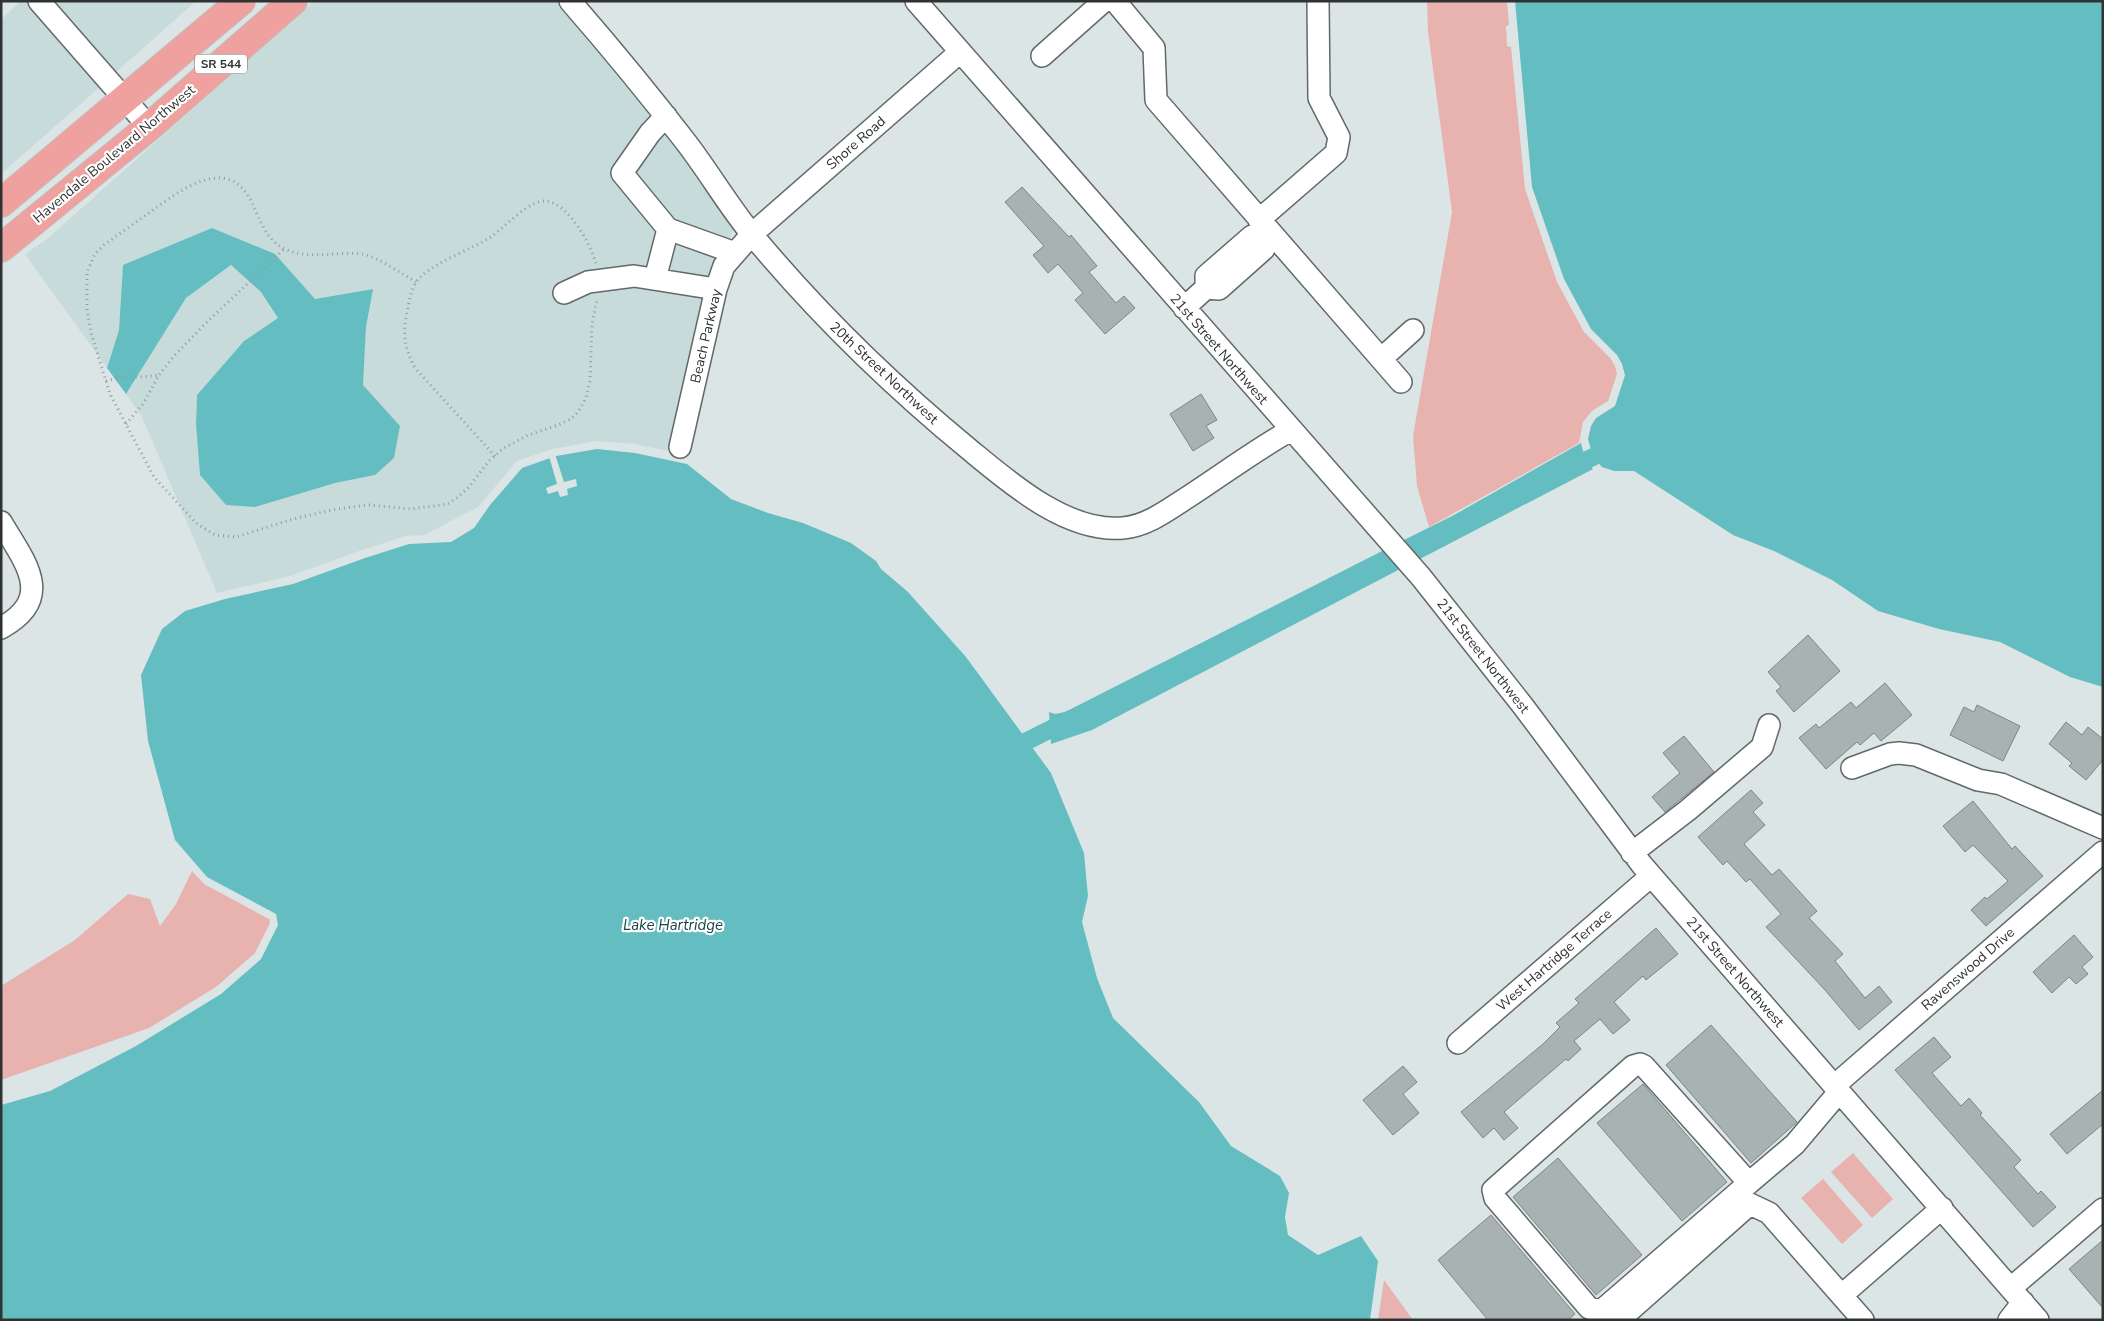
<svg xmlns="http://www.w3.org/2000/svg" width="2104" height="1321" font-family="'Nunito Sans',sans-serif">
	<rect width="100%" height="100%" fill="#dbe5e5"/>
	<path fill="#c8dbdb" d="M21,1H27L101,86L1,174V20Z
		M51,1H196L114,74Z
		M314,1H556L643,101L734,224L729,245L709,279L634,267H617L583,273L551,288L560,305L591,291L634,285L705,297L669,451L635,444L596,441L553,449L517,461L478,507L424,535L406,536L362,550L290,576L217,593L142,417L126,394L186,298L231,265L261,292L278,318L244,341L197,395L196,424L200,475L335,483L375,475L399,426L363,385L366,327L372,289L315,299L275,254L123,266L119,330L107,368L25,254L47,239Z"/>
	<path fill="#e8b2af" d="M1427,1H1507L1509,25L1506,26L1507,46L1511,47L1525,189L1557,282L1584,332L1611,359L1615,366L1617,374L1608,401L1592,411L1583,422L1579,443L1429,527L1417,486L1413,436L1452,212L1428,31Z
		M192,871L204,884L269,919L270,923L255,953L216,987L149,1028L1,1080V986L75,940L128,894L150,899L160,926L176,904Z
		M1853,1153L1893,1199L1872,1218L1831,1172Z
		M1823,1179L1863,1225L1842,1244L1801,1198Z
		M1384,1280L1413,1320H1378Z"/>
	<path fill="#64bec1" d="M1515,1H2103V687L2070,677L2000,642L1939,629L1878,611L1832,580L1774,551L1733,535L1634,471H1614L1602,467L1593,457L1588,439L1591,426L1596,418L1615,406L1625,375L1622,364L1617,355L1591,329L1564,279L1532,187Z
		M212,228L275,254L315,299L373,289L366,327L363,385L400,426L394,458L375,475L335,483L255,507L226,505L200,475L196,424L197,395L244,341L278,318L261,292L231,265L186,298L126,394L107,368L119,330L123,265Z
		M1581,443L1585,459L1593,469L1418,560L1402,541L1454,515Z
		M597,449L635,453L687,464L731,499L768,513L803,523L851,543L876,561L881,569L908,592L966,657L1051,773L1084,853L1088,896L1082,922L1097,978L1113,1018L1199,1102L1231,1146L1280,1176L1289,1193L1285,1217L1288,1235L1318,1255L1361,1236L1378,1261L1370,1320H1V1105L50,1091L136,1046L221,994L261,959L278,925L276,914L207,877L175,840L148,741L141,675L162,629L185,611L225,599L293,584L365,558L409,544L451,542L474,528L490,505L522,468L556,456Z
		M1386,549L1402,568L1092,730L1051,744L1049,712L1055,714L1065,712Z"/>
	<path fill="#dbe5e5" d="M555,454L564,482L576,479L577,486L567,489L568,495L560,497L558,491L548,494L546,488L557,484L549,456Z"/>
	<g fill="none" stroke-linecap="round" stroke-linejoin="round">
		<path stroke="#64bec1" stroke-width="18" d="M1566,470L1593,457
			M1027,741L1071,719"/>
	</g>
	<path fill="#a9b2b2" stroke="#7d8686" d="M1022,187L1069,237L1071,235L1097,266L1089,272L1116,303L1124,296L1135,308L1105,334L1075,300L1083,293L1058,264L1048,273L1033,255L1044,246L1005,202Z
		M1201,394L1217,420L1206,426L1214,438L1193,451L1170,414Z
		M1808,635L1840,671L1794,712L1776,691L1781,687L1768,672Z
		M1885,683L1912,715L1881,741L1874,733L1860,745L1857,742L1826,769L1799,738L1816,724L1819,728L1851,702L1856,708Z
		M1977,705L2020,726L2003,761L1950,735L1964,707L1974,712Z
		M2066,722L2082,735L2088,727L2103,739V760L2086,780L2069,766L2072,763L2049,744Z
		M1684,736L1714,772L1665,812L1652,797L1680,773L1663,753Z
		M1751,790L1763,803L1753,812L1765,825L1744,844L1772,875L1779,869L1817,911L1809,918L1843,954L1835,961L1865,998L1879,986L1892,1002L1859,1030L1825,990L1766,927L1781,914L1750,879L1746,882L1727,861L1723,865L1698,837Z
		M1973,801L2012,849L2015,846L2043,876L1986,926L1971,910L1985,897L1987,899L2008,881L1973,845L1965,852L1943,826Z
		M1656,928L1678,954L1646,980L1643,976L1614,1002L1630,1020L1613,1034L1600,1019L1574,1041L1581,1049L1568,1061L1566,1059L1504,1112L1518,1128L1504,1140L1494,1128L1483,1138L1461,1112L1543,1044L1560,1027L1556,1023L1579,1003L1575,999Z
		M2074,935L2093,957L2082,967L2088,974L2076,984L2069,977L2052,993L2033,972Z
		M1711,1025L1797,1122L1751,1163L1666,1065Z
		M1934,1037L1951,1057L1932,1073L1961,1106L1969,1098L1982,1113L1980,1115L2021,1160L2014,1167L2038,1194L2041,1191L2056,1207L2033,1227L1895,1070Z
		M1403,1066L1417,1082L1403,1094L1419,1113L1393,1135L1363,1100Z
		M1643,1084L1727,1182L1682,1221L1597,1123Z
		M2103,1090V1124L2067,1154L2050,1134Z
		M1558,1158L1642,1255L1596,1295L1513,1197Z
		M1491,1215L1575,1314L1568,1320H1488L1438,1260Z
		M2103,1240V1308L2069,1269Z"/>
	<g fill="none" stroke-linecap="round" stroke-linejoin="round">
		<defs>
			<path id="minor" d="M39,1L149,127
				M570,1C610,47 648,93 685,141C709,172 729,207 754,237C819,315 891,385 970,450C1010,483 1067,533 1123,528C1147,526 1168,510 1188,497C1222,475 1255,450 1291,430
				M916,1L1421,577L1523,706L1642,865L2038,1320
				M1115,1L1154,48L1156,100L1401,382
				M1042,56L1104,1
				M666,116L650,133L622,173L668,229L735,253
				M1259,220L1336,153L1339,137L1319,98L1318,1
				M655,279L668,229
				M1206,288L1219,289L1264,249L1265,238L1270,233
				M564,293L588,282L634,276L716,289
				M1184,308L1206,288V276L1252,236L1265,238
				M1381,359L1413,330
				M680,447L716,289L724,266L752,234L960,52
				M1,522C25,562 56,598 1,628
				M1852,768L1890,754L1899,753L1916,755L1978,780L2001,784L2103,828
				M1632,853L1688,810L1762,747L1769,725
				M1458,1043L1651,876
				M1640,1064L1644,1066L1749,1183L1601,1311L1589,1308L1495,1198L1493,1190L1633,1066Z
				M1834,1086L2103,852
				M1749,1183L1795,1144L1839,1092
				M2011,1288L2103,1209
				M1842,1295L1942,1208
				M1619,1320L1750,1204L1769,1213L1863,1320
				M2009,1320L2023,1302"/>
			<path id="major" d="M1,203L241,1
				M1,248L149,127L293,1"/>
		</defs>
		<use href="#minor" stroke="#616969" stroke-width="24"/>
		<use href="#major" stroke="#c1c2c2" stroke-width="30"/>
		<path stroke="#949b9b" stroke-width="3" stroke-dasharray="1 4" stroke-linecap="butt" d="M416,282C404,275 374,255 362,254C337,251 312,260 287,250C267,242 260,220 252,203C228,152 180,191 150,212C135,223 119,234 104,245L95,254L87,272V310L91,333L110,394L154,477L196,523L215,535L225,536L236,537L293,519L336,509L369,505L411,509L448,504L457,498L468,488L489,461L504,448L528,435L558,425L571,419L578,412L586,398L590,381L592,324L597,300
			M106,381C123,376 141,378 159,375
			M126,424L143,404L159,375L173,357L206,323L284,249
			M495,456L415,368C405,349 402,334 407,313C409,303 410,293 415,284C425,265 474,249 492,236C505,227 530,199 546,201C568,203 591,244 596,264"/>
		<use href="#minor" stroke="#fff" stroke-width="21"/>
		<use href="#major" stroke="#efa1a0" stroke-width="28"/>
	</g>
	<g text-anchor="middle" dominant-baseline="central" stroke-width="4.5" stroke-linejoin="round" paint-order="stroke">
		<rect fill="#fff" stroke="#6d7070" stroke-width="1" x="195" y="54.5" width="52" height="19" rx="4"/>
		<g font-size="12" font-weight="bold" fill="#2f3232">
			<text x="221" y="64">SR 544</text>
		</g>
		<g font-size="14" fill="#2f3232" stroke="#fff">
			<text transform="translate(856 143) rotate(-41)">Shore Road</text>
			<text transform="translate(114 154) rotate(-40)">Havendale Boulevard Northwest</text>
			<text transform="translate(706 336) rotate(-77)">Beach Parkway</text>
			<text transform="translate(1219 349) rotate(49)">21st Street Northwest</text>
			<text transform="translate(884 373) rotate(43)">20th Street Northwest</text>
			<text transform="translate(1483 656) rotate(52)">21st Street Northwest</text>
			<text transform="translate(1554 960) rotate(-41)">West Hartridge Terrace</text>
			<text transform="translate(1968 969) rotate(-41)">Ravenswood Drive</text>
			<text transform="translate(1735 972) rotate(49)">21st Street Northwest</text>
		</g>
		<g font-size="15" font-style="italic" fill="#1a4445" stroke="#fff">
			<text x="673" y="925">Lake Hartridge</text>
		</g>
	</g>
	<rect width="2104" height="1321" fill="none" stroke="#2f3232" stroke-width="5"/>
</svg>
